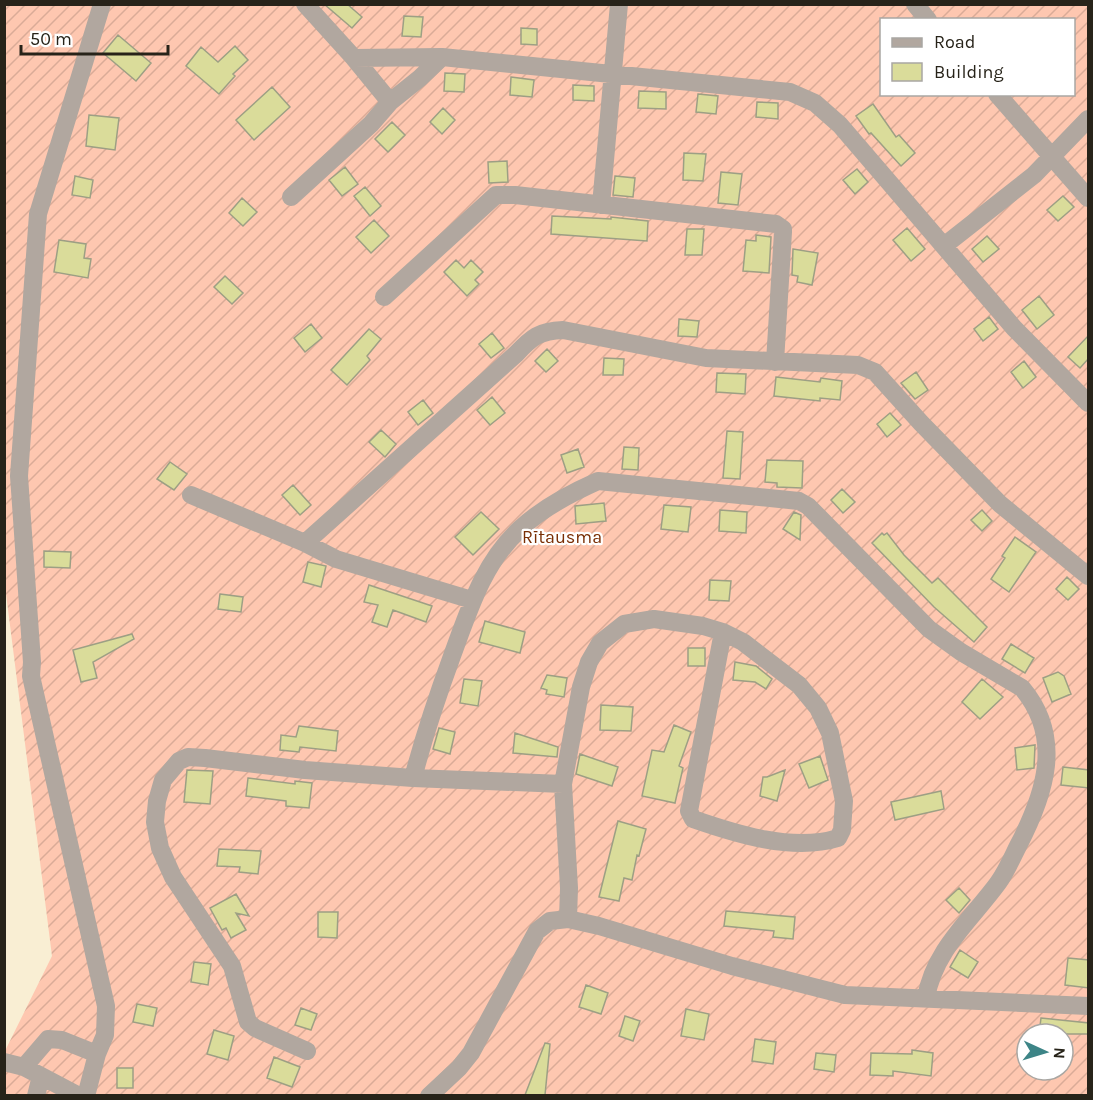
<svg xmlns="http://www.w3.org/2000/svg" width="1093" height="1100" font-family="Karla,sans-serif">
	<defs>
		<pattern id="garden-furrows" width="10" height="10" patternUnits="userSpaceOnUse" patternTransform="scale(1.5)"><rect width="10" height="10" fill="#fec7b0"/><path d="M-1 1l2-2M0 10L10 0M9 11l2-2" fill="none" stroke="#daab97"/></pattern>
	</defs>
	<rect width="100%" height="100%" fill="#f9eed3"/>
	<path fill="url(#garden-furrows)" fill-rule="evenodd" d="M5,5H1088V1095L5,1096L4,1053L52,956L4,578V271L6,250L4,248ZM882,20H1074V94H882ZM1027,1034H1063V1070H1027Z"/>
	<path fill="#dadc9a" stroke="#9d9f84" stroke-width="1.5" d="M324,4H347L362,17L352,28Z
		M404,16L423,17L421,37L402,36Z
		M521,28L537,29V45L521,44Z
		M118,35L151,63L136,81L103,53Z
		M235,46L248,60L233,74L235,76L219,94L186,66L201,47L218,62Z
		M445,73L465,74L464,92L444,91Z
		M511,77L534,80L532,97L510,95Z
		M573,85L594,86V101L573,100Z
		M272,87L290,107L254,140L236,120Z
		M639,91L666,92V109L638,108Z
		M698,94L718,96L716,114L696,112Z
		M757,102L778,103V119L756,117Z
		M873,104L896,137L899,135L915,153L901,166L871,133L869,134L856,116Z
		M443,108L455,120L442,134L430,122Z
		M89,115L119,118L115,150L86,146Z
		M392,122L405,135L388,152L375,139Z
		M684,153L706,154L703,181L683,180Z
		M507,161L508,182L489,183L488,162Z
		M345,167L358,184L342,196L329,180Z
		M857,169L868,182L855,194L843,180Z
		M721,172L742,174L738,205L718,203Z
		M75,176L93,180L90,198L72,195Z
		M615,176L635,178L633,197L613,195Z
		M365,187L381,206L370,216L354,196Z
		M1063,196L1074,207L1058,221L1047,210Z
		M242,198L257,212L243,226L229,213Z
		M552,216L611,219V217L648,221L647,241L551,234Z
		M374,220L389,236L371,253L356,237Z
		M907,228L925,249L911,261L893,240Z
		M687,229H704L702,255H685Z
		M756,235L771,237L769,273L743,271L746,240L756,241Z
		M987,236L999,249L983,262L972,249Z
		M59,240L86,244L84,258L91,259L88,278L54,272Z
		M793,249L818,253L812,285L797,282L798,276L792,275Z
		M456,260L464,268L471,260L483,272L475,280L479,284L467,296L444,272Z
		M225,276L243,293L232,304L214,287Z
		M1039,296L1054,315L1037,329L1022,310Z
		M989,317L998,329L983,341L974,329Z
		M679,319L699,321L697,337L678,336Z
		M311,324L322,338L305,352L294,338Z
		M369,329L381,339L367,356L370,360L347,385L331,370Z
		M492,333L504,348L491,358L479,344Z
		M1089,335V358L1080,368L1068,357Z
		M547,349L558,361L546,372L535,361Z
		M604,358L624,359L623,375H603Z
		M1024,361L1036,377L1023,388L1011,372Z
		M916,372L928,390L915,399L901,383Z
		M717,373L746,374L745,394L716,392Z
		M776,377L820,382L821,378L842,381L840,400L820,398V401L774,396Z
		M492,397L505,413L490,425L477,410Z
		M423,400L433,413L418,425L408,412Z
		M890,413L901,425L887,437L877,424Z
		M381,430L396,444L385,457L369,442Z
		M727,431L743,432L740,479L723,478Z
		M624,447L639,448L638,470L622,469Z
		M578,449L584,467L567,473L561,455Z
		M767,460L803,461L802,488L777,487V483L765,482Z
		M170,462L187,474L174,490L157,479Z
		M293,485L311,505L300,515L282,495Z
		M842,489L855,502L843,513L831,500Z
		M604,503L606,521L576,524L575,506Z
		M664,505L691,507L688,532L661,529Z
		M720,510L747,512L746,533L719,531Z
		M982,510L992,521L982,531L971,520Z
		M481,512L499,529L473,555L455,537Z
		M794,512L801,515L800,540L783,529Z
		M882,533L884,535L887,533L904,555L932,583L938,578L987,627L974,642L934,607L872,543Z
		M1015,537L1036,552L1009,592L991,579L1005,558L1002,556Z
		M44,551L71,552L70,568L44,567Z
		M308,562L326,566L321,587L303,582Z
		M1067,577L1079,589L1068,600L1056,589Z
		M710,580L731,581L729,601L709,600Z
		M369,585L432,606L426,622L393,610L387,627L372,622L378,605L364,602Z
		M220,594L243,597L241,612L218,609Z
		M485,621L525,632L520,653L479,642Z
		M132,634L134,639L93,662L97,678L81,682L73,650Z
		M1011,644L1034,658L1025,673L1002,659Z
		M688,648H705V666H688Z
		M735,662L756,666L772,679L766,689L755,682L733,680Z
		M1058,672L1064,676L1071,694L1052,702L1043,678Z
		M547,675L567,678L564,697L546,694L547,690L541,688Z
		M464,679L482,681L478,706L460,703Z
		M982,679L1003,697L980,719L962,702Z
		M601,705L633,707L631,731L600,730Z
		M674,725L691,732L679,766L683,768L675,803L642,796L652,750L664,752Z
		M299,726L338,731L336,751L300,747L299,752L280,750L281,735L296,737Z
		M439,728L455,732L450,754L433,749Z
		M515,733L558,747L557,757L513,753Z
		M1035,745L1034,768L1017,770L1015,748Z
		M580,754L618,767L612,786L576,774Z
		M820,756L828,780L809,788L799,764Z
		M1063,767L1089,770V788L1061,785Z
		M187,770L213,771L210,804L184,802Z
		M785,770L777,801L760,796L763,777H767Z
		M248,778L295,784V781L312,783L309,808L286,806V801L246,796Z
		M941,791L944,809L895,820L891,802Z
		M618,821L646,829L639,856L637,855L632,880L624,878L619,901L599,897Z
		M219,849L261,851L258,874L239,872L240,867L217,866Z
		M959,888L970,900L959,913L946,900Z
		M236,894L249,916L236,913L246,930L231,938L226,928L222,930L210,908Z
		M726,911L795,917L793,939L773,937L774,931L724,926Z
		M318,912H338L337,938L318,937Z
		M960,950L978,962L968,978L950,967Z
		M1068,958L1089,960V988L1065,985Z
		M194,962L211,964L208,985L191,982Z
		M586,985L608,993L601,1014L579,1007Z
		M137,1004L157,1008L153,1026L133,1022Z
		M301,1008L317,1014L311,1030L295,1025Z
		M686,1009L709,1014L704,1040L681,1036Z
		M625,1016L640,1021L633,1041L619,1036Z
		M1041,1018L1089,1023V1034H1039Z
		M214,1030L234,1036L228,1060L207,1054Z
		M755,1039L776,1042L773,1064L752,1061Z
		M545,1043L550,1044L545,1095H525Z
		M912,1050L933,1053L931,1076L893,1071V1076L870,1075L871,1053L912,1054Z
		M816,1053L836,1055L834,1072L814,1069Z
		M274,1057L300,1067L292,1087L267,1078Z
		M117,1068H133V1088H117Z"/>
	<g fill="none" stroke-linecap="round" stroke-linejoin="round">
		<path stroke="#b1a79f" stroke-width="18" d="M305,4L354,58
			M915,4L928,20
			M997,94L1088,198
			M390,102L420,78L442,57
			M291,197L371,124L390,102L354,58L442,57L790,92L815,103L840,125L1014,328L1088,403
			M601,205L619,4
			M945,245L1034,175L1088,119
			M384,297L496,195H515L776,224L783,229V232L775,362
			M191,495L305,543L336,559L472,600
			M305,543L516,354C532,337 539,331 563,330L706,358L858,365L875,372L921,423L1000,504L1088,576
			M413,778C424,736 437,697 452,656C469,610 483,563 520,529C542,508 571,493 598,481L799,501L808,506L929,629L961,652L1022,688C1064,738 1045,794 1018,846C1012,858 1006,872 998,883C971,920 934,950 926,998
			M568,919L599,926L732,966L845,995L1088,1006
			M307,1051L255,1028L248,1022L232,966L173,877L160,848L155,822L157,801L163,780L179,761L188,757L205,758L305,770L413,778L563,784
			M4,1062L24,1067L79,1096
			M24,1067L48,1039L62,1040L97,1054
			M36,1096L41,1076
			M86,1096L97,1054L105,1035L106,1006L31,676L32,662L19,476L38,214L102,4
			M429,1096L459,1068L471,1053L537,931L550,921L568,919L569,888L563,784L581,687L589,662L600,643L624,624L654,619L703,626L723,632L743,642L799,685L818,708L830,733L844,801L842,830L838,838C793,852 736,834 693,819L689,811L723,632"/>
	</g>
	<g text-anchor="middle" dominant-baseline="central" stroke-width="4.5" stroke-linejoin="round" paint-order="stroke">
		<g font-size="18" fill="#7a2f05" stroke="#fff">
			<text x="562" y="537">Rītausma</text>
		</g>
	</g>
	<rect width="1093" height="1100" fill="none" stroke="#272319" stroke-width="12"/>
	<rect x="880" y="18" width="195" height="78" fill="#ffffff" stroke="#a9a7a3" stroke-width="1.5"/>
	<rect x="892" y="38" width="30" height="9" fill="#b1a79f" stroke="#a9a7a3" stroke-width="1.5"/>
	<text x="934" y="48" font-size="18" fill="#272319">Road</text>
	<rect x="892" y="63" width="30" height="18" fill="#dadc9a" stroke="#a9a7a3" stroke-width="1.5"/>
	<text x="934" y="78" font-size="18" fill="#272319">Building</text>
	<g transform="translate(1045 1052) rotate(94)"><circle r="28" fill="#ffffff" stroke="#a9a7a3" stroke-width="1.5"/>
	<path d="M0-4.5L10 22L0 15L-10 22Z" fill="#3d8587"/>
	<text y="-9" font-size="16" font-weight="bold" text-anchor="middle" fill="#272319">N</text>
	</g>
	<path d="M21 45v9h147v-9" fill="none" stroke="#272319" stroke-width="3"/>
	<text x="30" y="45" font-size="18" fill="#272319" stroke="#ffffff" stroke-width="4.5" paint-order="stroke">50 m</text>
</svg>
